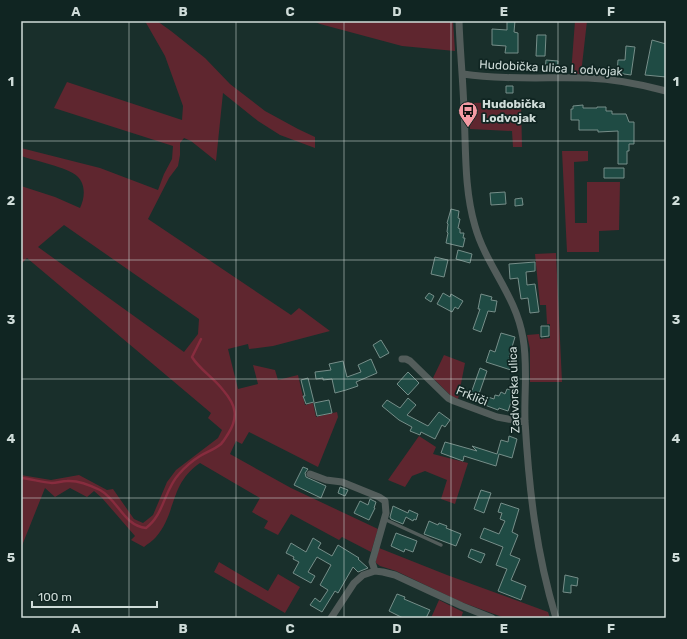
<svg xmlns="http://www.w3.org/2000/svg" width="687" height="639" font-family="Rubik,sans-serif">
	<rect width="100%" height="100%" fill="#192f2b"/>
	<path fill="#5f262f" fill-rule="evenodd" d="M145,21H157L171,31L205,58L230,84L265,111L298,129L315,137V148L280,135L258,121L223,93L216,161L191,141L184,138L180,143V155L178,166L169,178L148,219L291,315L299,308L330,331L273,346L249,349L248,344L228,349L238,389L258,384L253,365L275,370L278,380L298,375L305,405L313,403L316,417L337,412L338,417L318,467L249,432L242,444L236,441L230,454L291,488L378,529L371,552L342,537L339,540L291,514L278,535L264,528L268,521L252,512L260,498L200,463C169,484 177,513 156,537C153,541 147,544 144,547L131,540L135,536L102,498L94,491L87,497L70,488L55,497L45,488L21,548V475L51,480L79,475L107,490L113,489L134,519L143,523L153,515L167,482L176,470L218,438L222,430L208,418L211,413L27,258L21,264V186L55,197L80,208C85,198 86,184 77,176C69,168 33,160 21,156V148L100,168L158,190L164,174L172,159L173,146L54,108L67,82L182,120L183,106L165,56ZM64,225L199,319L198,334L184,352L38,247Z
		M313,21H453L455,51L402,46L320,24Z
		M575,21H587L581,74H571Z
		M521,102L522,147H513L512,131L470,129L469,103Z
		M562,151H588V161L574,162L575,223H587V182H620L619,230L599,231V252H567Z
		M556,253L562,382H530V349L527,335L539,334L540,339L550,338V324H547L546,305H540L535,254Z
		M444,355L465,363L458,399L451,396L433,378Z
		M419,436L436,447L433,454L468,463L455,504L441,499L447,480L425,471L412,476L405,487L388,480Z
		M379,548L447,575L548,612L550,618H505L461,602L396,571L380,566L376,563V560Z
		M219,562L268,591L278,574L300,587L285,613L214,572Z
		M439,600L463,612L461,618H431Z"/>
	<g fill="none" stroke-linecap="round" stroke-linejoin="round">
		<path stroke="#872c3e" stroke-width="2.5" d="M21,478C31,479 41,482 52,483C57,483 62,481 67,481C78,480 90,485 100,490C118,500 124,526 146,528C164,515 164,490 179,474C185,467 192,461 200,456C207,452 215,449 221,444C224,441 226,437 228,434C239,417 236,405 223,390C214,378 200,370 192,357L201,339"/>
	</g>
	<path fill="#1f4b44" stroke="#768e89" d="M507,21H515L514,32L518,33V53H505L506,46L492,45V29L507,30Z
		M537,35H546L545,56H536Z
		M652,40L666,44V77L645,75Z
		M626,46L635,47L631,75L617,73L618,60H625Z
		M546,60L558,61L557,72L545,71Z
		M506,86H513V93H506Z
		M583,105V108H597V107H606V111H612V114H626L629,122H634V144H629V151H627V164H618V131L598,132V130H579V120H571V109H573V106Z
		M604,168H624V178H604Z
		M505,192L506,204L491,205L490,193Z
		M522,198L523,205L515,206V199Z
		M451,209L459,211L458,218L460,219L458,228L460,229V233H464L463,238H465L463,247L446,243L448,233L447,232L448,224L447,223Z
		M458,250L472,254L470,263L456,259Z
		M435,257L448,260L444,277L431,274Z
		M535,262V271L526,272L527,285L535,284L539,312L530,313L528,298L521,299L518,278L510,279L509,264Z
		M429,293L434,296L431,302L425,298Z
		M443,293L450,297L451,294L463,301L458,309L455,307L452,312L437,304Z
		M481,294L492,297L491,300L497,301L495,312L488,311L481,332L473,329L480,309H478Z
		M541,326H549V336L541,337Z
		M501,333L515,337L509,357L517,360L514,371L486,362L490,350L495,352Z
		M381,340L389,353L380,358L373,345Z
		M371,359L377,373L356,382L358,386L346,390L335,393L332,379L323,380V378L316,379L315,372L331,370L329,364L343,361L347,377L361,372L358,365Z
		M480,368L487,371L479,394L494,399L495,395L499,396L501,392L505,394L507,389L515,391L508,411L499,408L498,410L469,399Z
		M408,372L419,383L408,395L397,384Z
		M308,378L314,402L306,404L303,396H305L301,380Z
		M408,398L416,405L407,415L428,426L439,412L450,420L445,427L442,425L435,439L421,432L420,435L410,431L412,427L399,420L382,406L387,400L400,408Z
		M329,400L332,413L317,416L314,403Z
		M509,436L517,439L512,458L499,454L496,466L464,456L463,461L441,453L445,442L477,451L472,446L497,454L501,440L508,442Z
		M303,467L308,469L305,473L306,477L326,486L321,498L294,485Z
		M340,487L348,490L345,496L338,493Z
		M481,490L491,493L484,513L474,509Z
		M370,499L376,502L374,508H375L369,520L354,513L360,501L368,505Z
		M501,503L519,509L512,532L518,535L510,555L520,559L511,580L526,586L521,600L498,591L507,569L496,565L503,547L480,538L484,528L499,534L505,521L500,519L502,513L498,512Z
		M393,506L408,513L409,510L418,514L416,520L414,519L413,521L406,517L403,524L391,519L390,517Z
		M429,521L438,525L439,523L447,526L446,528L461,534L456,546L424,534Z
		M396,533L417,541L413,552L405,549L404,552L391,546Z
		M313,538L321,543L318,548L332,556L338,545L359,558L358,559L368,568L358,572L353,567L338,593L335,591L322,612L310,605L315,598L320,602L328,590L320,585L331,565L317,557L308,572L315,576L311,583L293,573L299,562L293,559L294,557L286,553L291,543L306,552Z
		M471,549L485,554L481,563L468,557Z
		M565,575L578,578L577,586L571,585V593L563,592Z
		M397,594L405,597L404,599L430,610L426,618H403L389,611Z"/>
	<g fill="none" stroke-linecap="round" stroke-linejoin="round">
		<path stroke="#535d5b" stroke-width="3.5" d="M384,519L441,545"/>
		<path stroke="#535d5b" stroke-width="7" d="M459,21C460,51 463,80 464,110C466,148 464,189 475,226C486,266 516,295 523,338C528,366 524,393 525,421C529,489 536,553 556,618
			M463,74C504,80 546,77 588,78C615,79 640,84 666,91
			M402,359H406L410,361L448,398L454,401L497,417L525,422
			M310,474L326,480L342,482L379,497L385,501L386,513L372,562L375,571
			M331,618L354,583L363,575L375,571L383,572L395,575L462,606L492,618"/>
	</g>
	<path fill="none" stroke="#cfdcd9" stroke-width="1" stroke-opacity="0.55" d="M129,21V618M236,21V618M344,21V618M451,21V618M558,21V618M21,141H666M21,260H666M21,379H666M21,498H666"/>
	<defs>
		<symbol id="bus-pin" viewBox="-11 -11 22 30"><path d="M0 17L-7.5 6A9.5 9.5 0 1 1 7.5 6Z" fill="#f49aa4" stroke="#102522"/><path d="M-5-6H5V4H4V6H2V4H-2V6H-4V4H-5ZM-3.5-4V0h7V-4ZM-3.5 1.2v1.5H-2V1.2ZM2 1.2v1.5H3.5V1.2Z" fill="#111"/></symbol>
	</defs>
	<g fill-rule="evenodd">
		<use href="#bus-pin" x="457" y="100" width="22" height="30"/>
	</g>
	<g text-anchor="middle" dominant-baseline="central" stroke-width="3.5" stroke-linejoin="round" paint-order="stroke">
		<g font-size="12" fill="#cfdcd9" stroke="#102522">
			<text transform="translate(551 68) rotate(3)">Hudobička ulica I. odvojak</text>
			<text transform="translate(514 390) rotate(-92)">Zadvorska ulica</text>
			<text transform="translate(472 396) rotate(22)">Frkliči</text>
		</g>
		<g font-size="12" font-weight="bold" fill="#cfdcd9" stroke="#102522" text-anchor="start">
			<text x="482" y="104">Hudobička<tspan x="482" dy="14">I.odvojak</tspan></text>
		</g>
	</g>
	<rect width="687" height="639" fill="none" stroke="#102522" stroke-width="44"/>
	<path d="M32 601v6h125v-6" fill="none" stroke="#cfdcd9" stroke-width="2"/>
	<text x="38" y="601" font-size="12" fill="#cfdcd9" stroke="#102522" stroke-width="3" paint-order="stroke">100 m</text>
	<rect x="22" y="22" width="643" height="595" fill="none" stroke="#cfdcd9" stroke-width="1.5"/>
	<g font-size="13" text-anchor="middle" font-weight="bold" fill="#cfdcd9">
		<text x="76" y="16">A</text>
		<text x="183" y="16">B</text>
		<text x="290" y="16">C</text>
		<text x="397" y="16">D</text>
		<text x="504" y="16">E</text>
		<text x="611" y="16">F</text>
		<text x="11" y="86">1</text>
		<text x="676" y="86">1</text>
		<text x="11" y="205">2</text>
		<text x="676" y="205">2</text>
		<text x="11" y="324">3</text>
		<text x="676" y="324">3</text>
		<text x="11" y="443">4</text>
		<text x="676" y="443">4</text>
		<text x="11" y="562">5</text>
		<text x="676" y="562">5</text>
		<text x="76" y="633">A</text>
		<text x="183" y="633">B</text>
		<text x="290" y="633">C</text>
		<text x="397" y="633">D</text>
		<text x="504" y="633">E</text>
		<text x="611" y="633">F</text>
	</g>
</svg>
